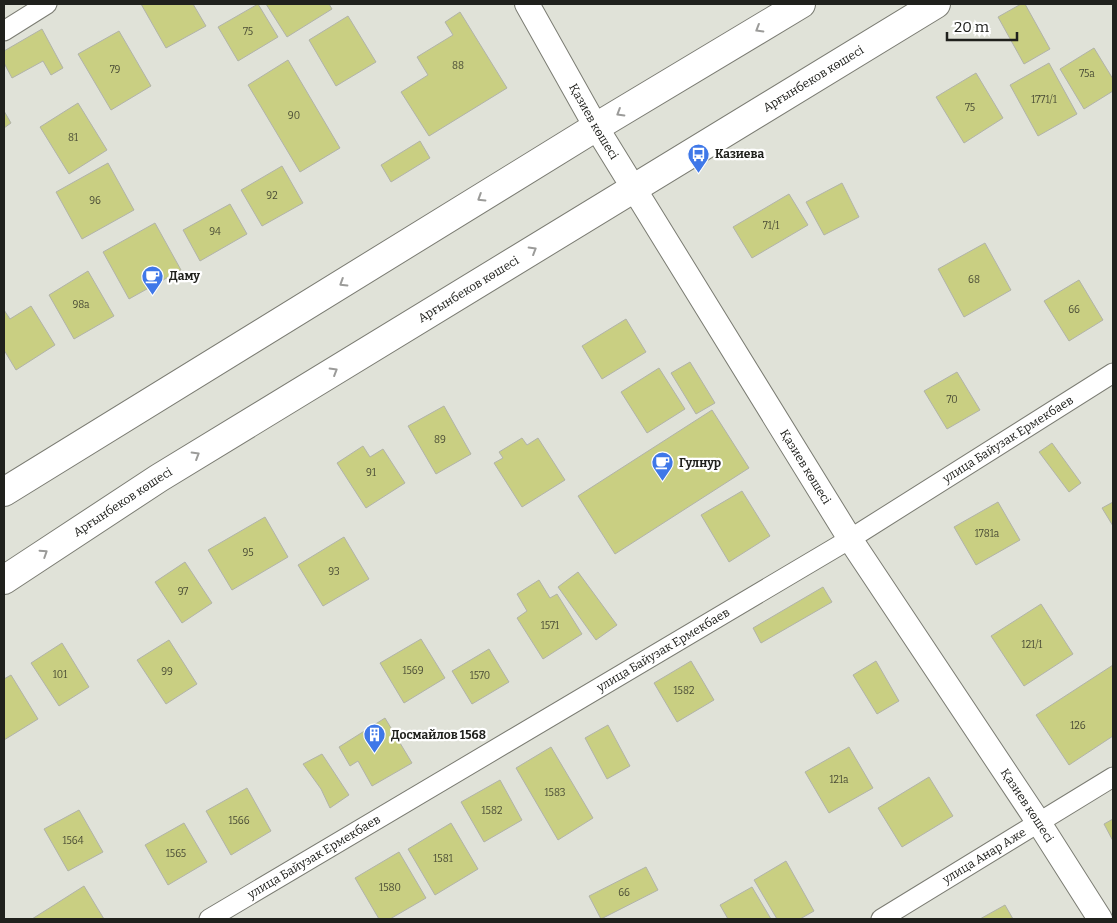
<svg xmlns="http://www.w3.org/2000/svg" width="1117" height="923" font-family="Bitter,serif">
	<rect width="100%" height="100%" fill="#e0e2d8"/>
	<path fill="#c9cf82" stroke="#b1b3a9" d="M141,4H193L206,26L166,48Z
		M258,4L278,37L238,61L218,27Z
		M266,4H329L332,9L287,37Z
		M1021,4H1025L1050,49L1024,64L998,17Z
		M460,12L507,88L429,136L401,92L428,75L417,57L453,35L445,22Z
		M348,16L376,62L336,86L309,40Z
		M42,29L63,68L51,75L43,61L12,78L4,63V51Z
		M119,31L151,86L111,110L78,54Z
		M1094,48L1113,79V91L1084,109L1060,69Z
		M288,60L340,148L300,172L248,85Z
		M1049,63L1077,114L1038,136L1010,85Z
		M976,73L1003,118L964,143L936,97Z
		M78,103L107,150L69,174L40,127Z
		M4,111L11,123L4,128Z
		M420,141L430,158L391,182L381,165Z
		M108,163L134,210L82,239L56,192Z
		M282,166L303,203L262,226L241,190Z
		M842,183L859,217L824,235L806,202Z
		M789,194L808,225L752,258L733,227Z
		M230,204L247,234L200,261L183,230Z
		M155,223L181,270L129,299L103,252Z
		M985,243L1011,290L964,317L938,269Z
		M88,271L114,316L74,339L49,295Z
		M1079,280L1103,320L1069,341L1044,301Z
		M31,306L55,345L16,370L4,350V310L10,319Z
		M626,319L646,352L602,379L582,346Z
		M690,362L715,403L696,414L671,373Z
		M659,368L685,409L647,433L621,392Z
		M957,372L980,410L947,429L924,391Z
		M444,406L471,454L436,474L408,426Z
		M712,410L749,468L615,554L578,496Z
		M522,438L527,445L538,438L565,480L522,507L494,463L503,458L499,452Z
		M1052,443L1081,483L1069,492L1039,452Z
		M363,446L370,457L383,449L405,483L366,508L337,463Z
		M742,491L770,536L729,562L701,515Z
		M998,502L1020,540L976,565L954,527Z
		M1113,502V526L1102,508Z
		M265,517L288,557L232,590L208,550Z
		M344,537L369,579L323,606L298,565Z
		M185,562L212,603L182,623L155,582Z
		M578,572L617,625L596,640L558,587Z
		M539,580L550,598L557,594L582,634L543,659L517,618L527,611L517,594Z
		M823,587L832,602L761,643L753,628Z
		M1041,604L1073,654L1024,686L991,636Z
		M421,639L445,678L404,703L380,663Z
		M169,640L197,684L166,704L137,660Z
		M62,643L89,687L59,706L31,663Z
		M489,649L509,682L472,704L452,671Z
		M691,661L714,700L677,722L654,683Z
		M876,661L899,701L877,714L853,675Z
		M1113,665V736L1069,765L1036,715Z
		M11,675L38,719L4,740V679Z
		M385,718L412,763L372,786L358,761L350,766L339,747Z
		M608,725L630,766L607,779L585,738Z
		M551,747L593,818L558,840L516,768Z
		M849,747L873,788L829,813L805,772Z
		M322,754L349,795L330,808L321,789L303,764Z
		M929,777L953,816L902,847L878,808Z
		M500,780L522,820L484,842L461,802Z
		M247,788L271,831L231,855L206,811Z
		M79,810L103,852L68,871L44,829Z
		M1113,819V841L1104,824Z
		M184,823L207,862L168,885L145,845Z
		M451,823L478,869L435,895L408,849Z
		M399,852L426,898L390,919H379L355,878Z
		M786,861L814,911L800,919H777L754,880Z
		M646,867L658,890L601,919L589,896Z
		M84,886L104,919H32Z
		M752,887L771,919H728L720,905Z
		M1005,905L1013,919H980Z"/>
	<g fill="none" stroke-linecap="round" stroke-linejoin="round">
		<defs>
			<g id="minor">
				<path d="M4,31L47,4"/>
				<path id="s1" d="M209,919L850,539L1113,373"/>
				<path id="s2" d="M881,919L1113,777"/>
			</g>
			<g id="tertiary">
				<path id="s3" d="M527,4L596,127L850,539L1039,823L1100,919"/>
			</g>
			<g id="primary">
				<path d="M4,492L596,127L801,4"/>
				<path id="s4" d="M4,580L159,478L936,4"/>
			</g>
		</defs>
		<use href="#minor" stroke="#7b7c73" stroke-width="21"/>
		<use href="#tertiary" stroke="#7b7c73" stroke-width="26"/>
		<use href="#primary" stroke="#7b7c73" stroke-width="30"/>
		<use href="#minor" stroke="#fff" stroke-width="19"/>
		<use href="#tertiary" stroke="#fff" stroke-width="24"/>
		<use href="#primary" stroke="#fff" stroke-width="28"/>
	</g>
	<defs><path id="oneway-chevron" d="M-2-3.5L2.5 0L-2 3.5" fill="none" stroke-width="1.6" stroke-linecap="round" stroke-linejoin="round" transform="scale(1.25)"/></defs>
	<g stroke="#9b9b99">
		<use href="#oneway-chevron" transform="translate(759 29) rotate(149)"/>
		<use href="#oneway-chevron" transform="translate(620 113) rotate(149)"/>
		<use href="#oneway-chevron" transform="translate(481 198) rotate(148)"/>
		<use href="#oneway-chevron" transform="translate(533 250) rotate(-31)"/>
		<use href="#oneway-chevron" transform="translate(343 283) rotate(148)"/>
		<use href="#oneway-chevron" transform="translate(334 371) rotate(-31)"/>
		<use href="#oneway-chevron" transform="translate(196 455) rotate(-31)"/>
		<use href="#oneway-chevron" transform="translate(44 553) rotate(-33)"/>
	</g>
	<defs>
		<symbol id="bus-pin" viewBox="-11 -11 22 30"><path d="M0 17L-7.5 6A9.5 9.5 0 1 1 7.5 6Z" fill="#3f78e8" stroke="#fff"/><path d="M-5-6H5V4H4V6H2V4H-2V6H-4V4H-5ZM-3.5-4V0h7V-4ZM-3.5 1.2v1.5H-2V1.2ZM2 1.2v1.5H3.5V1.2Z" fill="#fff"/></symbol>
		<symbol id="cafe-pin" viewBox="-11 -11 22 30"><path d="M0 17L-7.5 6A9.5 9.5 0 1 1 7.5 6Z" fill="#3f78e8" stroke="#fff"/><path d="M-5.5-4.5H6V0H3Q3 3.5 0 3.5H-2.5Q-5.5 3.5-5.5 0ZM3-3.2v2h1.7v-2ZM-6 4.5H4V6H-6Z" fill="#fff"/></symbol>
		<symbol id="building-pin" viewBox="-11 -11 22 30"><path d="M0 17L-7.5 6A9.5 9.5 0 1 1 7.5 6Z" fill="#3f78e8" stroke="#fff"/><path d="M-4-6H4V6H1V3H-1V6H-4ZM-2.5-4.3h1.7v1.8h-1.7ZM.8-4.3h1.7v1.8H.8ZM-2.5-1h1.7V.8h-1.7ZM.8-1h1.7V.8H.8Z" fill="#fff"/></symbol>
	</defs>
	<g fill-rule="evenodd">
		<use href="#bus-pin" x="686" y="142" width="25" height="34"/>
		<use href="#cafe-pin" x="140" y="264" width="25" height="34"/>
		<use href="#cafe-pin" x="650" y="450" width="25" height="34"/>
		<use href="#building-pin" x="362" y="722" width="25" height="34"/>
	</g>
	<g text-anchor="middle" dominant-baseline="central" stroke-width="4.5" stroke-linejoin="round" paint-order="stroke">
		<g font-size="10" fill="#4a4c36">
			<text x="248" y="32">75</text>
			<text x="458" y="66">88</text>
			<text x="115" y="70">79</text>
			<text x="1087" y="74">75а</text>
			<text x="1044" y="100">1771/1</text>
			<text x="970" y="108">75</text>
			<text x="294" y="116">90</text>
			<text x="73" y="138">81</text>
			<text x="272" y="196">92</text>
			<text x="95" y="201">96</text>
			<text x="771" y="226">71/1</text>
			<text x="215" y="232">94</text>
			<text x="974" y="280">68</text>
			<text x="81" y="305">98а</text>
			<text x="1074" y="310">66</text>
			<text x="952" y="400">70</text>
			<text x="440" y="440">89</text>
			<text x="371" y="473">91</text>
			<text x="987" y="534">1781а</text>
			<text x="248" y="553">95</text>
			<text x="334" y="572">93</text>
			<text x="183" y="592">97</text>
			<text x="550" y="626">1571</text>
			<text x="1032" y="645">121/1</text>
			<text x="413" y="671">1569</text>
			<text x="167" y="672">99</text>
			<text x="60" y="675">101</text>
			<text x="480" y="676">1570</text>
			<text x="684" y="691">1582</text>
			<text x="1078" y="726">126</text>
			<text x="839" y="780">121а</text>
			<text x="555" y="793">1583</text>
			<text x="492" y="811">1582</text>
			<text x="239" y="821">1566</text>
			<text x="73" y="841">1564</text>
			<text x="176" y="854">1565</text>
			<text x="443" y="859">1581</text>
			<text x="390" y="888">1580</text>
			<text x="624" y="893">66</text>
		</g>
		<g font-size="12" fill="#20211d" stroke="#fff">
			<text stroke="none"><textPath href="#s4" startOffset="952">Арғынбеков көшесі</textPath></text>
			<text stroke="none"><textPath href="#s3" startOffset="135">Қазиев көшесі</textPath></text>
			<text stroke="none"><textPath href="#s4" startOffset="548">Арғынбеков көшесі</textPath></text>
			<text stroke="none"><textPath href="#s1" startOffset="932">улица Байузак Ермекбаев</textPath></text>
			<text stroke="none"><textPath href="#s3" startOffset="540">Қазиев көшесі</textPath></text>
			<text stroke="none"><textPath href="#s4" startOffset="142">Арғынбеков көшесі</textPath></text>
			<text stroke="none"><textPath href="#s1" startOffset="528">улица Байузак Ермекбаев</textPath></text>
			<text stroke="none"><textPath href="#s3" startOffset="945">Қазиев көшесі</textPath></text>
			<text stroke="none"><textPath href="#s1" startOffset="122">улица Байузак Ермекбаев</textPath></text>
			<text stroke="none"><textPath href="#s2" startOffset="121">улица Анар Аже</textPath></text>
		</g>
		<g font-size="12" font-weight="bold" fill="#20211d" stroke="#fff" text-anchor="start">
			<text x="715" y="154">Казиева</text>
			<text x="169" y="276">Даму</text>
			<text x="679" y="463">Гулнур</text>
			<text x="391" y="735">Досмайлов 1568</text>
		</g>
	</g>
	<rect width="1117" height="923" fill="none" stroke="#20211d" stroke-width="10"/>
	<path d="M947 32v8h70v-8" fill="none" stroke="#20211d" stroke-width="2.5"/>
	<text x="954" y="32" font-size="15" fill="#20211d" stroke="#ffffff" stroke-width="4" paint-order="stroke">20 m</text>
</svg>
